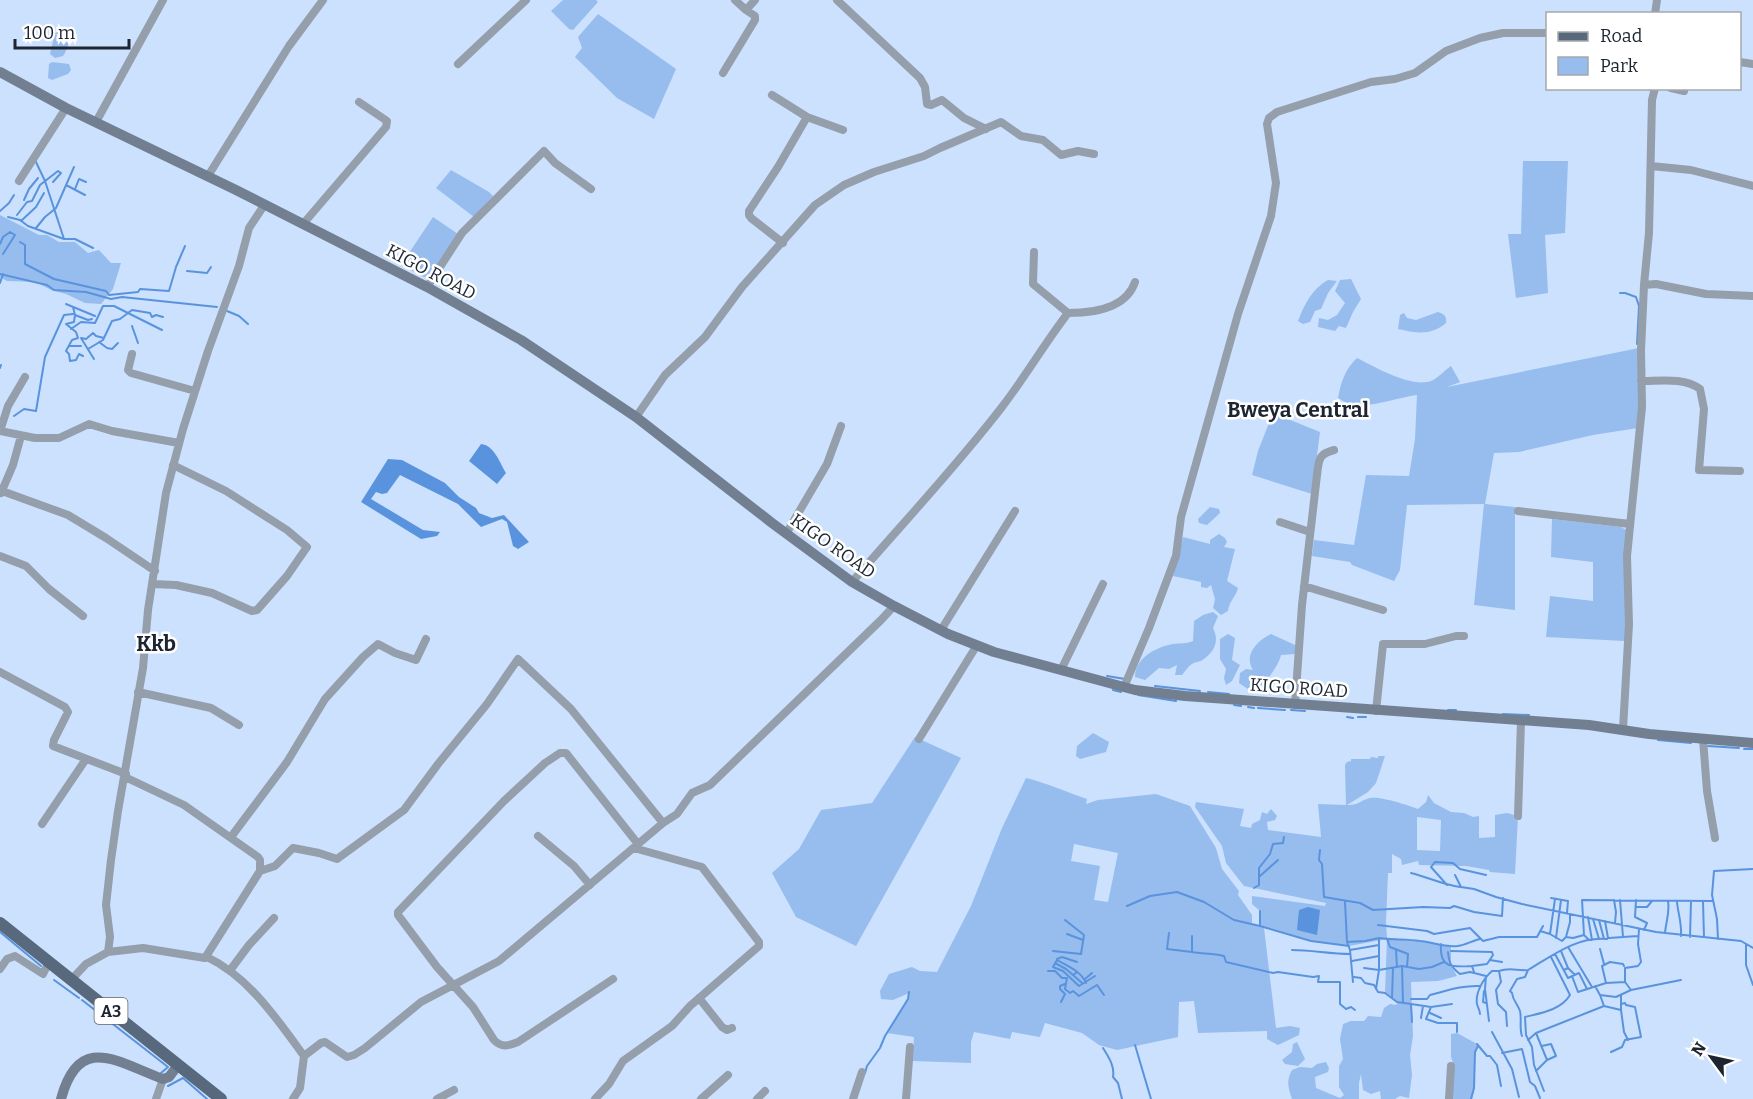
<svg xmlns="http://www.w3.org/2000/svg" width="1753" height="1099" font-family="Bitter,serif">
	<rect width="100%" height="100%" fill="#cbe1fe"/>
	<path fill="#97bcee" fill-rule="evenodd" d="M563,0H596L598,2L573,30L569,29L551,11Z
		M598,14L676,69L654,119L617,98L575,57L582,48L578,37Z
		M61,31C71,40 70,45 63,56L55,58L50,54L55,33Z
		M52,62L69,64L71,70L68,74L52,80L48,78L49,64Z
		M1523,161H1568L1565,233L1545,235L1548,293L1516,298L1508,234H1521Z
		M451,170L489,192L493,196L474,217L436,188Z
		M0,215L39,235H47L59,242H75L88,253L99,250L111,263H121L113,289L101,304L85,303L66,294L51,290L36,282L7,281L0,277Z
		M433,217L458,234L431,275L424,277L401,265Z
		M1351,279L1361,299L1353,312L1346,328L1339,326L1335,331L1318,327L1319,318L1328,320L1337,315L1345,303L1335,291L1340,280Z
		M1328,280L1337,281L1328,293L1321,309L1315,311L1310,322L1303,324L1298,321C1305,303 1312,289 1328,280Z
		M1438,312C1444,314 1447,316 1446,323C1431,336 1416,333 1398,329L1400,315L1404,313L1407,318L1416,320Z
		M1639,348L1638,428L1593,435L1519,452L1494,453L1485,504L1515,507V610L1474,605L1484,504L1407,505L1400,570L1394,581L1352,565L1350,562L1312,556L1314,540L1354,545L1366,475L1409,476L1415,439L1417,395C1392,398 1360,414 1338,398C1341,382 1345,369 1357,358C1375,367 1411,388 1431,381C1438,378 1445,370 1451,366L1460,382L1447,387Z
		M1273,413L1320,432L1312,494L1252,475L1258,451Z
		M1210,507L1219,509L1220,513L1207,525L1199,523L1198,519Z
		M1552,519L1621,527L1626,530L1625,641L1546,637L1550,596L1593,601V562L1551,557Z
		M1219,534L1225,538L1227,542L1224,547L1235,549L1227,581L1238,588C1236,597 1229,601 1228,611L1221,615L1213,608L1215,599L1211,585L1207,588L1201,587V582L1173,576L1183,537L1210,544V540Z
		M1213,612L1218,616L1213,628C1220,642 1214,653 1201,661C1198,662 1195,662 1192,664C1188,666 1185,672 1182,675H1175L1177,665L1169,669L1159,668L1145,680L1135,677C1135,658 1156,647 1173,644C1181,643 1186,644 1193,641L1194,621L1203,615Z
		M1228,634L1235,638L1232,660L1240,665L1232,681L1226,685L1224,678L1226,669L1220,659V639Z
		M1271,634L1295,645L1301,650L1295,654L1281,655C1278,668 1264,684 1254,693L1239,683L1240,673L1246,669L1253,670C1243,655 1258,640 1271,634Z
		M1093,733L1109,742L1106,752L1080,759L1076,756L1077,746Z
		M915,737L961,758L856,946L796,917L772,873L799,849L821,810L872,803Z
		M1378,756H1385L1376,783L1368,792L1347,805C1361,805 1360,800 1370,798C1380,796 1408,805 1418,809L1426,802L1428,795L1434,803L1451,812L1464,813L1473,817L1479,816V838L1495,837V815L1507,813L1518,816L1515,874L1490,872L1489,870L1466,866L1419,865L1418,861L1402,865L1401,859L1392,854V873H1388L1386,922L1387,939L1395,938L1406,941L1418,940L1451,946V966L1457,976L1438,981L1411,982L1413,1036L1410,1055L1412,1075L1409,1098L1400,1096L1395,1099H1381L1380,1091L1371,1094L1363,1090L1361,1074L1359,1083V1099H1292C1288,1087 1286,1081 1292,1070L1300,1067L1312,1068L1317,1064L1326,1062L1329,1068L1328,1072L1315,1077L1316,1088L1340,1098L1344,1095L1339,1087V1066L1343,1059L1340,1039L1343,1024L1351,1021H1364L1368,1016L1381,1017L1384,1008L1390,1004L1396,1005L1398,1002L1385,993L1387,939L1349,946L1311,941L1264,928L1276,1028L1290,1026L1300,1028L1299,1035L1278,1045L1267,1039V1031L1198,1033L1194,1001L1179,1002L1178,1037L1117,1050L1099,1045L1082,1033L1045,1023L1040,1037L1012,1032L1010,1039L974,1032L971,1042V1063L913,1061L914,1037L887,1033L908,999L909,993L893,1000L881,999L880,991L889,974L912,967L920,971L937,972L971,906L1002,828L1026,778C1047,783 1066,792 1087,799L1086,804L1098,800L1156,794L1190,806L1216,848L1222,869L1239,891L1238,895L1252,915V924L1259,926L1260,911L1252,904V896L1325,906L1326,903L1244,886L1226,863L1222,846L1195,807L1196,802L1244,809L1240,826L1251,828L1252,824L1260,820L1262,812L1267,814L1271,809L1277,816L1275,820L1267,822L1268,830L1321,837L1318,804L1346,805L1345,765L1347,762L1351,761V759H1370L1371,757L1378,758ZM1417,817L1441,820L1440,851L1417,850ZM1074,844L1118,853L1108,902L1094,900L1100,866L1071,861Z
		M1457,1033L1477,1044L1478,1046L1475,1052V1088L1472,1099H1452L1454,1065L1451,1057V1034Z
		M1297,1042L1305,1059L1298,1066L1285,1064L1282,1060L1292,1052L1293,1044Z"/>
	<path fill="#5a93dd" d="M481,444C494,445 500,463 506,473L497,484L469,461Z
		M388,459L402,460L445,483L459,497L476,508L479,513L492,518L504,515L529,542L518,549L513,546L507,522L502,519L481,527L458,504L400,475L387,493L382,494L376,492L371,499L423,530L440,532L437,536L421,539L361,502Z
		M1308,907L1320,910L1317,935L1297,930L1299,910Z"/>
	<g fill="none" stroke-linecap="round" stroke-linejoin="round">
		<path stroke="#5a93dd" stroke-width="2" d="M35,160L45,181L64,239
			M66,185L85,195
			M75,189L79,179L86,182
			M24,200L29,189L38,178
			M0,211L9,203L14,195
			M17,215L27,202L32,201L40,185L58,171L61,173L53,182
			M8,217L20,220L28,226L64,239H75L93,248
			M21,221L36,207L44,193
			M36,228L45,217L56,208L74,167
			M20,242L25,245V264L54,279L106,291L109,295
			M0,244L3,237L10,232L15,235L3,254
			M187,271L207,273L211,267
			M0,274L47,285L54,290L86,292L111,299L122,297L217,307
			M0,283L3,274
			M1620,293H1625L1636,297L1639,306L1637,344
			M109,295L138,292L140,289L169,291L176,267L185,246
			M66,304L95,316
			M73,307L75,315L74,322L66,324L76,332L78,338L72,340L66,351L69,354L70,361L76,360L79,354L83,356
			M227,311L239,316L248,324
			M75,315L88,320L92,319
			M132,326L138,343
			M71,329L81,322L95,323L103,306H114L162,330
			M99,342L107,348L112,349L118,343
			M69,346H81
			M88,349L103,340L112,321L120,319L132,310L150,313L152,317L156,315L163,317
			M94,359L81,338L86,339L93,333L96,336L104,338
			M0,368L1,365
			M14,416L24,409L36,411L45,357L64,315L73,314
			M1107,676L1125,679
			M1155,686L1200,691
			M1113,690L1121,692
			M1208,692L1229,694
			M1138,695L1176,701
			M1234,705L1241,706
			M1248,707L1254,708
			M1258,708L1285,710
			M1291,710L1305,711
			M1448,710H1456
			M1503,714L1529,715
			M1347,717L1353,718
			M1358,717H1366
			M1658,740L1691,743
			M1708,746L1739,748
			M1744,749H1753
			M1320,850L1319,860L1322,864L1324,897L1360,903L1373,910L1423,907L1450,908L1454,906L1474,912L1502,916L1503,898
			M1411,873C1428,877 1443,885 1460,887
			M1455,875L1461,887L1474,889L1496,897L1522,904L1656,932L1741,941L1753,948
			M1260,876L1278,860
			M1447,885L1431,867L1435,862L1453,863L1460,869L1486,875
			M1254,888L1259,885V868L1270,854L1273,844L1283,843L1284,837
			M1551,898L1568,901L1567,913
			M1614,900L1616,912L1615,923
			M1620,900L1623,937L1638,936
			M1636,900L1635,917L1647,923L1644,930
			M1703,901L1704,937
			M1345,902L1347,942L1350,950L1353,982
			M1677,902C1678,913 1682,924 1681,936
			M1127,906L1150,896L1177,892L1204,902L1234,920L1260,926
			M1636,907H1647L1652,901
			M1260,911V926L1311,941L1349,946
			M1588,917L1592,940
			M1593,919L1599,939
			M1599,920L1604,939
			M1378,925L1427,931L1434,934L1470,928L1483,941L1499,937H1537L1543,926
			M1540,931L1550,934L1555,899
			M0,932L41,966
			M1169,933L1167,949L1192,952
			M1665,933C1666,921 1670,913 1668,901
			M1067,934L1083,940
			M1550,934L1562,941L1566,937L1573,938L1584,935
			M1192,936V952C1203,954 1213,953 1224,956L1226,962L1273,973L1278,972L1313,977L1319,976L1318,982H1340V1004L1346,1009L1351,1007L1355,1010
			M1566,937L1570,922V914
			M1690,937L1691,901
			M1556,938L1561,900
			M1609,938L1623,937
			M1387,939L1390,947L1408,954L1407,967
			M1588,939L1584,935L1582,900L1712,901
			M1718,939L1717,919L1712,895L1714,871L1753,869
			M1347,942L1365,941L1379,938
			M1441,944C1439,969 1453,967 1472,966L1474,972
			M1746,945V965L1753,985
			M1568,947L1592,987
			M1600,949L1604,964
			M1292,950C1312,950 1330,954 1350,954
			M1350,950L1379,945
			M1396,950L1397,967
			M1053,951L1081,954L1084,935L1065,920
			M1451,951L1492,952L1493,955L1487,964L1472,966
			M1561,951L1568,968
			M1448,952C1449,963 1451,967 1460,974L1470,972L1486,976L1485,989L1489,1021
			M1555,954L1568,978L1579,973L1587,989
			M1057,959L1062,957L1077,962
			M1490,960L1502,962
			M1352,961L1379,956
			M1055,963L1066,969L1073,975L1077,972
			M1402,966L1403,1003
			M1364,968L1379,970L1402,966L1419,969L1432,967L1444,962
			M1564,970L1568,968L1575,975
			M1048,971H1055L1062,978H1066
			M1499,971C1510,967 1517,971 1528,970
			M1073,975L1082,983
			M1572,976L1578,992L1606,983L1625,982
			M1354,977L1361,978L1365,983L1374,985L1378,992L1385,993L1397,1002L1411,1004
			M1067,978L1065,989L1070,993L1073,991L1079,996L1097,985L1104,995
			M1085,979L1092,973
			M54,980L79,998
			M1086,983C1081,971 1067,966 1057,960L1053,967L1063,971L1079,986L1095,976
			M1606,983L1602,966L1610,962L1623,964L1624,966
			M1595,986L1600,995L1616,997L1631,990L1625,982V968L1638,966L1641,962L1638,944L1639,929
			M1376,989L1379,970V938C1393,940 1406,939 1420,941C1432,942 1446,948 1458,946C1465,945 1472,941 1480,939
			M1631,990L1681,980
			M1484,991L1483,1002L1486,1003
			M1600,995L1604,1006L1621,1010V995
			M1392,998L1393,968
			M1411,999H1427L1430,995C1446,991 1463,985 1480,986
			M82,1000L168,1067L161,1073
			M1061,1002L1065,994L1060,989V986L1065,984
			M1452,1004L1431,1007L1426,1019L1438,1023H1457V1032
			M1621,1010L1624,1032L1628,1040
			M1430,1013L1441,1018
			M1480,1014C1480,1011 1478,1008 1477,1004C1475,992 1484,978 1492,971H1499L1501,982L1496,990L1498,1004L1506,1012L1507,1026
			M1421,1018L1423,1006
			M1412,1022L1411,1004L1431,1007
			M1492,1032L1512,1069L1519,1097
			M1536,1033L1604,1006
			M1522,1036C1519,1028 1522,1019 1520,1011C1517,1003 1513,1001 1512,993L1510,991L1517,979L1525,977L1528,970C1552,956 1577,936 1607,939L1608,938L1605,921
			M1528,1040L1536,1033L1547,1060
			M1477,1044L1487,1056H1490L1497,1065L1501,1086
			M1135,1045L1151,1099
			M1103,1048C1108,1056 1115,1066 1113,1077L1118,1083L1122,1099
			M1611,1052L1622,1047L1625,1040L1641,1037L1635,1007L1626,1005L1625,1003L1621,1004
			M1502,1053L1522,1049L1530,1082L1535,1086L1540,1098
			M1536,1071L1547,1060L1556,1056L1551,1044L1542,1046
			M865,1073L867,1066L880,1048L885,1036L908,999L909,992
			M168,1086L183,1078L207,1099
			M1544,1091L1534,1065L1532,1047L1526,1035L1525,1017C1541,1013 1561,1010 1570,995L1551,957
			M1471,1099L1474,1088L1475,1052L1478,1046"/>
		<path stroke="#959eab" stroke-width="8" d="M735,0L746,10L755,0
			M837,0L920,78L925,87L927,104L931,105L942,100L964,118L986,129
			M1655,14L1657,0
			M1740,62L1753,64
			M458,64L526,0
			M723,73L755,20V16L746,10
			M1671,88L1684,91
			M772,95L807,117L843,130
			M96,122L163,0
			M1651,166L1691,170L1753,186
			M208,176L289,46L323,0
			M19,181L66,108
			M303,224L386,127L387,121L359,102
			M783,243L751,218L749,215V211L778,167L807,117
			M1644,285L1656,284L1706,294L1753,296
			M427,287L462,233L544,151L555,163L591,189
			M1068,313C1092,313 1126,309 1135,282
			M132,354L128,370L131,373L195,391
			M1641,381C1660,381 1684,377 1700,389L1704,409L1699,470L1740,471
			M636,417L665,375L705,337L742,287L815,205L844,185L874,172L924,156L940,148L1001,122L1021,136L1043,140L1061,155L1078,151L1094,154
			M0,431L35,438H59L89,424L112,431L179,443
			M0,431L8,406L25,377
			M2,491L68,515L106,538L155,571
			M1,493L13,465L21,436
			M1518,511L1630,524
			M1280,522L1310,532
			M786,534L827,464L841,426
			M0,556L26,566L49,589L83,616
			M852,582C902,524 955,468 1002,407C1025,377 1045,343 1068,313L1033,284L1034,252
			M152,584L176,585L212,593L252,611L257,610L287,576L307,547L287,530L226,491L173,465
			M1304,586L1383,610
			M941,630L1015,511
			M1061,670L1103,584
			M0,672L65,707L68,712L54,740L53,746L126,774
			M1124,687L1149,628L1176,556L1181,517L1206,428L1238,314L1271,216L1276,183L1267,124L1269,118L1277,112L1371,82L1395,79L1415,73L1446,51L1480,38L1503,33H1548
			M138,692L211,708L239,725
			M1295,705L1302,605L1317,475C1319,460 1318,454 1334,450
			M1376,711L1383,644H1425L1456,636H1464
			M1623,729L1629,624L1627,556L1642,407L1641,350L1644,285L1649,233L1652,100L1655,88
			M919,739L977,645
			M1703,739L1707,791L1715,838
			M125,777L184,805L258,857L260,860V871
			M1518,816L1521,721
			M663,823L677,814L692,793L710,785L881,620L894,606
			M42,824L86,759
			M538,836L574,866L590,885
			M231,837L287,762L325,699L363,657L378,644L395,653L416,660L426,639
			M108,952L143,948L205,958L260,871L275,866L293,848L319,853L337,859L404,810L438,764L487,704L518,659L571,709L663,823L499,961L421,1002L365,1048L354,1055L347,1057L325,1042L321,1043L304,1056L300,1088L293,1099
			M207,957C249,977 277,1019 304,1056
			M0,969L7,959L15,956L43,974L49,962
			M231,969L249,945L274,918
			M613,979L518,1042C508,1046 502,1048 494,1040L473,1007L437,967L398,915V912L504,801L545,763L560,753H566L638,844
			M71,980L86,964L108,952L110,937L106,905L111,860L118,811L143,668L148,610L166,493L183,429L208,351L239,266L249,228L265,204
			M699,998L722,1027L727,1030L732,1028
			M156,1099L163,1079
			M437,1099L454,1090
			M595,1099L609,1084L623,1061L672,1026L690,1006L759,946V942L702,867L634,848
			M701,1099L728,1075
			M757,1099L765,1091
			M853,1099L862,1072
			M906,1099L910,1047
			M1449,1099L1451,1066"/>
		<path stroke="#727f91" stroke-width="10" d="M0,72L66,108L236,190L427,287L521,340L636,417L772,523L852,582L894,606L948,634L994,652L1135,690L1185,696L1589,725L1649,734L1753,743
			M61,1099C79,1032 117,1062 163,1079L169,1077L178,1065"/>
		<path stroke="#58697e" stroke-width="12" d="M0,923L221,1099"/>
	</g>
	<g text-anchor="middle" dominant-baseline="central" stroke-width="5" stroke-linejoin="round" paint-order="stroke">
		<rect fill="#fff" stroke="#61666e" stroke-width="1.5" x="94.5" y="998" width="33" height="26" rx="4.5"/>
		<g font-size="16" font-weight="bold" fill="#1d2530">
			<text x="111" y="1011">A3</text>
		</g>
		<g font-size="18" fill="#1d2530" stroke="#fff">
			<text transform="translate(431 272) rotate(28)">KIGO ROAD</text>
			<text transform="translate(833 546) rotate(35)">KIGO ROAD</text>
			<text transform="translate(1299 688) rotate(4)">KIGO ROAD</text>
		</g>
		<g font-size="21" font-weight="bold" fill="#1d2530" stroke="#fff">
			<text x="1298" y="410">Bweya Central</text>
			<text x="156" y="644">Kkb</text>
		</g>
	</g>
	<rect x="1546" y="12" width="195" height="78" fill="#ffffff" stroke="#a5a8ac" stroke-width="1.5"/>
	<rect x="1558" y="32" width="30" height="9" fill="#58697e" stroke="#a5a8ac" stroke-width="1.5"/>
	<text x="1600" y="42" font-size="18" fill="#1d2530">Road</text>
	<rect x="1558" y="57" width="30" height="18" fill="#97bcee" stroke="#a5a8ac" stroke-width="1.5"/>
	<text x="1600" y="72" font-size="18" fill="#1d2530">Park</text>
	<g transform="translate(1711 1057) rotate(303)" stroke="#ffffff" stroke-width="4.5" paint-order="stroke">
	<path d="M0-4.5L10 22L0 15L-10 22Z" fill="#1d2530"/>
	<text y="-9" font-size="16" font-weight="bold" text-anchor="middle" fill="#1d2530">N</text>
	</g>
	<path d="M15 39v9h114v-9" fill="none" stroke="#1d2530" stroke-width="3"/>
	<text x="24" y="39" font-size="18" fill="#1d2530" stroke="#ffffff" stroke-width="4.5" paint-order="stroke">100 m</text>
</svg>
